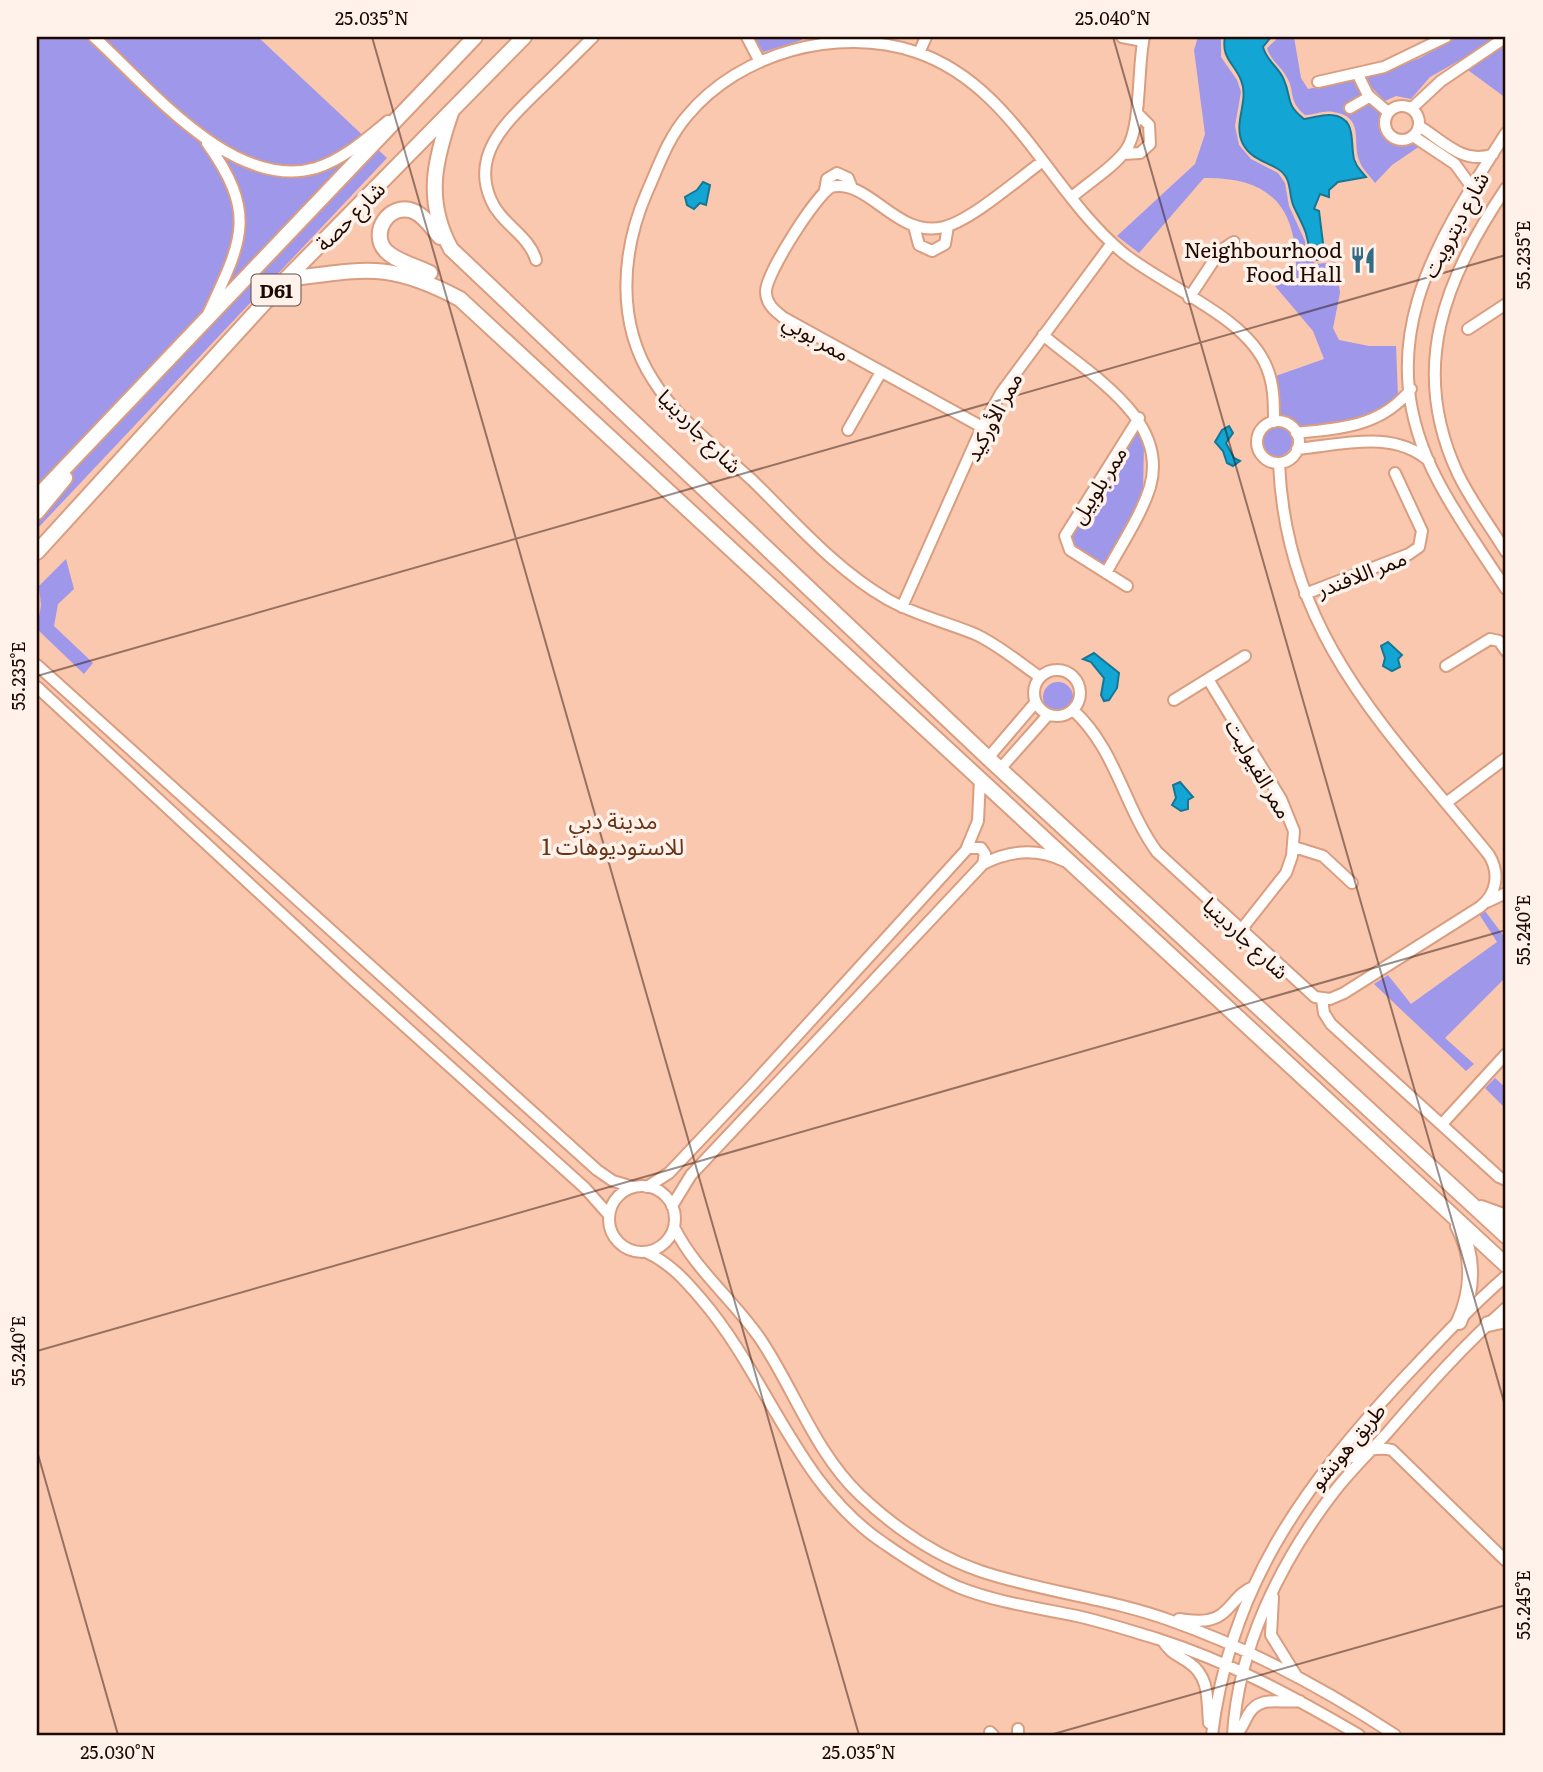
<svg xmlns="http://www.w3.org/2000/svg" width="1543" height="1772" font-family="Literata,'Noto Sans Arabic',serif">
	<rect width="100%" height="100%" fill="#fac7af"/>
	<path fill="#9f97e9" d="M37,37H258L387,158L37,529Z
		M754,37H801L802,40L763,52Z
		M1198,37H1221V57L1237,80L1241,92L1235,126L1239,145L1251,159L1278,173L1285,183L1289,206L1305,241V255L1316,264L1336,262L1340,293L1333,328L1339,340L1369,346H1396L1398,396C1371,424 1336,423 1299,427L1294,420L1278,414L1273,377L1324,359L1313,331L1275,286L1296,264C1295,202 1265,177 1204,178L1139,253L1117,236L1195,164L1205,134L1194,50Z
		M1279,37H1294L1301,78L1308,89L1356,79L1364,93L1345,109L1348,114L1370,100L1383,111L1380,125L1388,140L1420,146L1392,165L1375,183C1370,176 1362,169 1359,160C1352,142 1365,116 1333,112C1324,110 1315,115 1305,115C1287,100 1296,91 1286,76C1280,65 1271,61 1267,48Z
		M1457,37H1501L1430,77L1411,99L1396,96L1385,101L1370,86L1367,78L1420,58Z
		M1506,39V98L1461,65Z
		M1260 441a16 16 0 1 1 32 0a16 16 0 1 1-32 0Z
		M1136,425L1144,443L1143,495L1103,566L1071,546L1069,536Z
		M66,559L74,589L58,604L54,626L93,663L84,674L37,629L41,605L39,586Z
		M1043 697a15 15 0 1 1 30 0a15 15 0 1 1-30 0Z
		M1485,911L1506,939V977L1445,1038L1474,1064L1466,1071L1374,984L1388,975L1411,1004L1497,942L1479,914Z
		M1495,1078L1506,1088V1109L1485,1088Z"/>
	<path fill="#13a6d5" stroke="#167795" stroke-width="2" d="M1225,37H1271L1263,47C1267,62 1279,67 1284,80C1292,99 1285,104 1304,119C1313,118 1323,114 1331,115C1355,117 1351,138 1353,153C1353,163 1360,170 1366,177L1338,182L1329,190V197L1320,194L1314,209L1319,211L1325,259L1317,260L1309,253C1309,234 1302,224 1294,207C1288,195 1293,178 1278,169C1265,161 1251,159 1243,144C1232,123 1250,101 1241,80C1234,63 1221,58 1225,37Z
		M703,182L710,185L706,205L700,203L694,209L687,205L685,197L697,190Z
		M1229,426L1233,433L1226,443L1234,458L1240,461L1233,466L1227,463L1223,451L1215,442L1222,430Z
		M1388,642L1402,655L1398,659L1400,667L1392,671L1383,666L1385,658L1381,646Z
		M1094,653L1119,673L1117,688L1109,700L1104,701L1101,695L1104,678L1091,662L1083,659Z
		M1180,782L1193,797L1188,800V809L1181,811L1172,805L1176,798L1173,785Z"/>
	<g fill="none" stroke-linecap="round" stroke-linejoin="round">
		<defs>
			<path id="minor" d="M94,37C149,87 233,192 316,168C344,159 366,139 388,121
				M747,37L760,62
				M1122,37L1143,41
				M919,53L926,37
				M1358,75L1368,95L1388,112
				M1318,82L1384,67L1446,37
				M1385 123a17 17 0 1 1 34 0a17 17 0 1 1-34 0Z
				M1350,108L1369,97
				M1412,108L1441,81L1506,37
				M1419,126C1442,140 1464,166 1493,154
				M1506,133C1434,245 1367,346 1438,481C1458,519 1483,554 1506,589
				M1413,136L1455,164L1471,186
				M207,143C258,214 242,241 208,314
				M1123,154L1140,153L1150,144L1149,125L1138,114
				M1506,188C1445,279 1408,367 1458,474C1471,501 1490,526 1506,552
				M825,190L827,179L837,173L848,178L852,188
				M1072,197C1089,182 1113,168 1126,150C1142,127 1137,68 1144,37
				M914,226L919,245L932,251L945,244L948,226
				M536,260C529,235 501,224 491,200C470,153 509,120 539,90C557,73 575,55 593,37
				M1189,298L1220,251L1234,242
				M1468,329L1506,304
				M1043,335C1087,373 1170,418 1150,487C1141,516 1121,545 1106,573
				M1257 442a21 21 0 1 1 42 0a21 21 0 1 1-42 0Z
				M982,427L784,318C775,311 766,304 766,292C765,275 816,195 831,187C870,178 896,239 944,227C972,220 1018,179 1043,161
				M848,430L881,372
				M1296,433C1341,428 1381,427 1411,389
				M1297,449C1341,445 1393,429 1429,461
				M1127,586L1070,550L1065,536L1139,418
				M1305,594L1409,554L1419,547L1422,531L1395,473
				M902,607L982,427L1001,393L1112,243
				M37,665L597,1170L613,1181L633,1187
				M1446,666L1490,639L1499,641L1506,651
				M1034 693a23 23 0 1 1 46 0a23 23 0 1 1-46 0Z
				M1040,677C1018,662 999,645 975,634C946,622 915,615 887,599C836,570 794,521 752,480C718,449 677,419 653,380C616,323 621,252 647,192C659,165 668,138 687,116C740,52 838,26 916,52C1012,84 1049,191 1122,252C1164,287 1247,316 1267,368C1274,385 1274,403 1274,422
				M1208,679L1281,799L1294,831L1292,856L1286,873L1241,930
				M37,687L349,976L585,1188L609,1215
				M1174,700L1245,656
				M1073,710C1116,749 1124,807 1157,852L1315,997L1330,999L1344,993L1480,907C1497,894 1500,873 1489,855C1388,730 1286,636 1279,463
				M988,758L1035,703
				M1000,769L1048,715
				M1446,803L1506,758
				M1294,847L1323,856L1352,883
				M966,850L978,821L980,779
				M983,864C1010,850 1037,848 1064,861
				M1487,902L1506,893
				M1322,999L1324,1013L1331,1024L1499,1177L1506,1180
				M1442,1124L1506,1054
				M609 1219a33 33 0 1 1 66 0a33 33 0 1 1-66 0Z
				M647,1187L669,1173L754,1083L968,848H981L985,854L983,864L691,1175L672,1206
				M674,1227C695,1270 734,1300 761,1340C795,1391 815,1452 860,1495C894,1527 936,1556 980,1571C1042,1592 1108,1598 1169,1620C1249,1648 1325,1689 1395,1735
				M646,1252C670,1263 685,1280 702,1300C768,1377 797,1486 885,1544C908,1560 933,1576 958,1587C995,1602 1038,1608 1077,1616C1104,1622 1131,1631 1158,1639C1230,1662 1294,1697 1359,1735
				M1325,1472C1343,1460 1369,1444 1392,1450L1506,1561
				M1273,1597L1271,1635L1297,1677
				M1179,1619C1188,1620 1198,1622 1208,1620C1229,1617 1234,1594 1253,1587
				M1163,1641C1169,1652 1178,1655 1188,1662C1210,1676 1207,1700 1209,1723
				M990,1732L993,1735
				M1018,1735V1729
				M1212,1735C1230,1587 1303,1487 1401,1381C1435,1345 1469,1308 1506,1276
				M1233,1735C1238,1647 1281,1561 1334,1492C1351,1470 1370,1452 1388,1432C1426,1388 1463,1346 1506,1308
				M1236,1735C1242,1729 1244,1722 1248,1715C1260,1694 1281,1704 1300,1701"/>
			<path id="major" d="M452,110C435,159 424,200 451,249L988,758L1506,1236
				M430,273C417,266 397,262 386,251C369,233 389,202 413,211C424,215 433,229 440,237
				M286,279C364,270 387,260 460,299L1506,1265
				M37,497L475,37
				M37,512L65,478
				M37,552L286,279L524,37
				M1481,1208L1506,1217
				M1458,1226C1475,1257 1473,1291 1459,1322
				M1488,1324L1506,1320"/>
		</defs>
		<use href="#minor" stroke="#d99d7f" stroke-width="14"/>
		<use href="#major" stroke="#d99d7f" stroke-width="18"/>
		<use href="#minor" stroke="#fff" stroke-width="10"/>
		<use href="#major" stroke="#fff" stroke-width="14"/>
	</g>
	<path fill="none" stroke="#1e0901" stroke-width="2" stroke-opacity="0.45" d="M372,37L859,1735M1113,37L1506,1409M37,676L1506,255M37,1351L1506,930M37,1451L118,1735M1050,1735L1506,1605"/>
	<defs>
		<symbol id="restaurant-bare" viewBox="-9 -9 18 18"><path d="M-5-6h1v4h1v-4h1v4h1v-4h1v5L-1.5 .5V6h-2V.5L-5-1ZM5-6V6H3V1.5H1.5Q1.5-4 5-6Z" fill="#316c84" stroke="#fff2eb" stroke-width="2.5" paint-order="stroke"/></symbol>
	</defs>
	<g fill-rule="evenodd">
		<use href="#restaurant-bare" x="1344" y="241" width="38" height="38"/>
	</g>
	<g text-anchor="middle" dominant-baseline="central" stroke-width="7" stroke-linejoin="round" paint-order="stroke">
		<rect fill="#fff2eb" stroke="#624f47" stroke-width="2" x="251.5" y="274.5" width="49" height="31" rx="5"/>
		<g font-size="19" font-weight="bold" fill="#1e0901">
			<text x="276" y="290">D61</text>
		</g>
		<g font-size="21" fill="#1e0901" stroke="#fff2eb">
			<text transform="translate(349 215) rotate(-45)">شارع حصة</text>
			<text transform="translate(1454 224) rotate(-62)">شارع ديترويت</text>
			<text transform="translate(817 336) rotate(30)">ممر بوبي</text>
			<text transform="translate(992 416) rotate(-62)">ممر الأوركيد</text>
			<text transform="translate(701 430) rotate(45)">شارع جاردينيا</text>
			<text transform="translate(1097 484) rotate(-58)">ممر بلوبيل</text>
			<text transform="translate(1361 572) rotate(-21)">ممر اللافندر</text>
			<text transform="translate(1260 768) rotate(60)">ممر الفيوليت</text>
			<text transform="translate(1247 937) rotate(43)">شارع جاردينيا</text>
			<text transform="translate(1346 1445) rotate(-50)">طريق هونشو</text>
		</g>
		<g font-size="21" fill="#1e0901" stroke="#fff2eb" text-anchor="end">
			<text x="1342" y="248">Neighbourhood<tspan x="1342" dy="24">Food Hall</tspan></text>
		</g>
		<g font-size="23" fill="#683518" stroke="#fff2eb">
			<text x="613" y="819">مدينة دبي<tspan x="613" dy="26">للاستوديوهات 1</tspan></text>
		</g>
	</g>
	<rect width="1543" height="1772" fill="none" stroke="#fff2eb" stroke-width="77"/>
	<rect x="38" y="38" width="1466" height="1696" fill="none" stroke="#1e0901" stroke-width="2.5"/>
	<g font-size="18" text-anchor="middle" fill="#1e0901">
		<text x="372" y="25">25.035°N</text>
		<text x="1113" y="25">25.040°N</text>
		<text transform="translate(1524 255) rotate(-90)" y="6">55.235°E</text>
		<text transform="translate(19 676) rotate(-90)" y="6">55.235°E</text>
		<text transform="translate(1524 930) rotate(-90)" y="6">55.240°E</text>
		<text transform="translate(19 1351) rotate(-90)" y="6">55.240°E</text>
		<text transform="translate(1524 1605) rotate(-90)" y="6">55.245°E</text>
		<text x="118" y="1759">25.030°N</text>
		<text x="859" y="1759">25.035°N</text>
	</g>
</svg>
